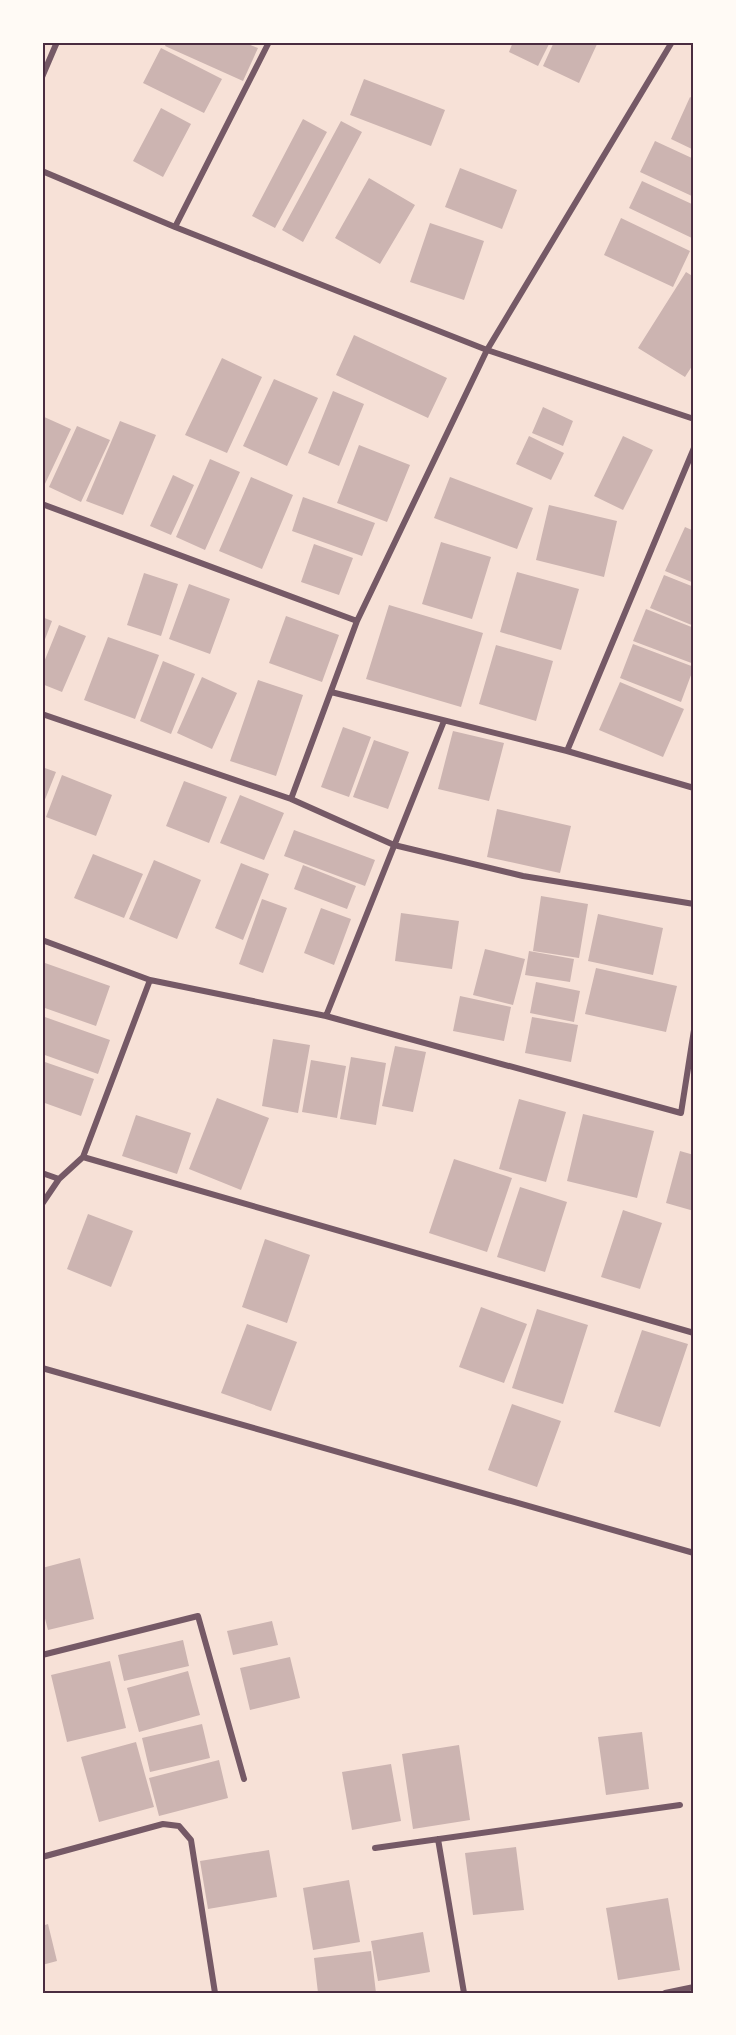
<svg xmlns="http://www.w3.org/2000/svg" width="736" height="2035" font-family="Arial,sans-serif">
	<rect width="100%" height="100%" fill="#f7e1d7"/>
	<path fill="#ccb4b1" d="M167,42H243L258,48L243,81L165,46Z
		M513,42H550L538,66L509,52Z
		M554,42H598L579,83L543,66Z
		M161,48L222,79L204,113L143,83Z
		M364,79L445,110L431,146L350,115Z
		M690,97L694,99V150L671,139Z
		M161,108L191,124L163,177L133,161Z
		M303,119L327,132L275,228L252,216Z
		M341,121L362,132L303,242L282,230Z
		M655,141L694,159V197L640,172Z
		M460,168L517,190L502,229L445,207Z
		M369,178L415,205L380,264L335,238Z
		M642,181L694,205V239L629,208Z
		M621,218L690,251L673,287L604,255Z
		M430,223L484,241L464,300L410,282Z
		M686,272L694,277V363L685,377L638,348Z
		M354,335L447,378L428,418L336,375Z
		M222,358L262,377L227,453L185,435Z
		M274,379L318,398L287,466L243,446Z
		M333,391L364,404L339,466L308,453Z
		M543,407L573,421L563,446L532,433Z
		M42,416L71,429L44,486L42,485Z
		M120,421L156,435L123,515L86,501Z
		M77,426L110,440L81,502L49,487Z
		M529,436L564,453L551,480L516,464Z
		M623,436L653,450L623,510L594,496Z
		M359,445L410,465L387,522L337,503Z
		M210,459L240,472L205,550L176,537Z
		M173,475L194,485L171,535L150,526Z
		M251,477L293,495L262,569L219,551Z
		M450,477L533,508L517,549L434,518Z
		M303,497L375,523L362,556L292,531Z
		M549,505L617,521L604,577L536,560Z
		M685,527L694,531V583L665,571Z
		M441,542L491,557L472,619L422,604Z
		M314,544L353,558L339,595L301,582Z
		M517,572L579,589L561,650L500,632Z
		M144,573L178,584L161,636L127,625Z
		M664,575L694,587V626L650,608Z
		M189,584L230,599L210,654L169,639Z
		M389,605L483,633L461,707L366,679Z
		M646,609L694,628V664L633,641Z
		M286,616L339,635L322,682L269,663Z
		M42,617L52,621L42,647Z
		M59,625L86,636L62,692L42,684V667Z
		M108,637L159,655L135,719L84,700Z
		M633,644L694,667L681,702L620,678Z
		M496,645L553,661L536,721L479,704Z
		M163,661L195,674L171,734L140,721Z
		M202,677L237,693L212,749L177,733Z
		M258,680L303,695L276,776L230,761Z
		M620,682L684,709L663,757L599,730Z
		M343,727L371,737L349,797L321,787Z
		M453,731L504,743L489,801L438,789Z
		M374,740L409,752L388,809L353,797Z
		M42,767L56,772L42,807Z
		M62,775L112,795L96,836L46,817Z
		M184,781L227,797L209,843L166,826Z
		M240,795L284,813L264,860L220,843Z
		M497,809L571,826L560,873L487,857Z
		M294,830L375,860L365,886L284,856Z
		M93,854L143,874L124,918L74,898Z
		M154,860L201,880L177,939L129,919Z
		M241,863L269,874L243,940L215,928Z
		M303,865L356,886L347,909L294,889Z
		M541,896L588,904L579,958L533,951Z
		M262,899L287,908L263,973L239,964Z
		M321,908L351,919L334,965L304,953Z
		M401,913L459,921L452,969L395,961Z
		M598,914L663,928L653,975L588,961Z
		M485,949L525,959L513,1005L473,995Z
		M529,951L574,959L570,982L525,975Z
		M45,963L110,986L96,1026L42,1007V972Z
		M596,968L677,986L666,1032L585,1014Z
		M536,982L580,991L574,1022L530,1013Z
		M460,996L511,1007L504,1041L453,1031Z
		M42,1016L110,1040L98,1074L42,1054Z
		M532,1017L578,1025L571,1062L525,1053Z
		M273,1039L310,1045L298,1113L262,1106Z
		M395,1046L426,1052L413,1112L382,1106Z
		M351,1057L386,1063L376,1125L340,1119Z
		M311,1060L346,1066L337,1118L302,1112Z
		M42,1061L94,1079L81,1116L42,1102Z
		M217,1098L269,1118L241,1190L189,1169Z
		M519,1099L566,1112L546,1182L499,1169Z
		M583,1114L654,1131L637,1198L567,1181Z
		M136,1115L191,1133L177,1174L122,1156Z
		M680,1151L694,1155V1211L666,1203Z
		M454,1159L512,1178L487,1252L429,1233Z
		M520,1187L567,1202L545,1272L497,1257Z
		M623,1210L662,1223L640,1289L601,1277Z
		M88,1214L133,1231L111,1287L67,1269Z
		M265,1239L310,1255L287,1323L242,1307Z
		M481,1307L527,1324L504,1383L459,1367Z
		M537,1309L588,1325L563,1404L512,1388Z
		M247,1324L297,1342L271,1411L221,1393Z
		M642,1330L688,1344L660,1427L614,1412Z
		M512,1404L561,1421L537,1487L488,1470Z
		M80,1558L94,1619L48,1630L42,1607V1568Z
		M272,1621L278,1645L233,1655L227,1631Z
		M183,1640L189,1666L124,1681L118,1655Z
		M290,1657L300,1698L250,1710L240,1668Z
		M110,1661L126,1728L67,1742L51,1675Z
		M188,1671L200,1715L139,1732L127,1688Z
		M202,1724L210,1758L150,1772L142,1738Z
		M642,1732L649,1789L606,1795L598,1737Z
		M136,1742L154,1807L99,1822L81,1757Z
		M459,1745L470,1820L413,1829L402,1754Z
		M219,1760L228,1798L159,1816L149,1778Z
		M391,1764L401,1821L352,1830L342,1772Z
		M516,1847L524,1910L473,1915L465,1853Z
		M269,1850L277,1897L208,1909L200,1861Z
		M349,1880L360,1942L313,1950L303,1888Z
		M668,1898L680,1970L618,1980L606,1908Z
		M48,1924L57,1961L42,1965V1926Z
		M423,1932L430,1972L378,1981L371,1941Z
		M371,1951L376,1993H318L314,1958Z"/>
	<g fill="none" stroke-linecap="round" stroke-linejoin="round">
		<path stroke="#755966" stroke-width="6" d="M42,77L57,42
			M42,171L175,227L487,350L694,419
			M175,227L269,42
			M42,504L357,621
			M331,692L567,751L694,788
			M42,714L291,799L357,621L487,350L672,42
			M444,721L326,1016L681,1113L694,1030
			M567,751L694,448
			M291,799L394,845L523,876L694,904
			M42,940L150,980L326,1016
			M83,1157L150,980
			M42,1173L59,1179
			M42,1204L59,1179L83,1157L694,1333
			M42,1368L694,1553
			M42,1655L198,1616L244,1779
			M438,1839L464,1993
			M375,1848L680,1805
			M42,1857L163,1824L179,1826L191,1840L215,1993
			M665,1993L694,1987"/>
	</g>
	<rect width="736" height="2035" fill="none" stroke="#fffaf5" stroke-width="87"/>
	<rect x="44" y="44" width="648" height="1948" fill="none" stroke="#4a2c40" stroke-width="2"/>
</svg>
